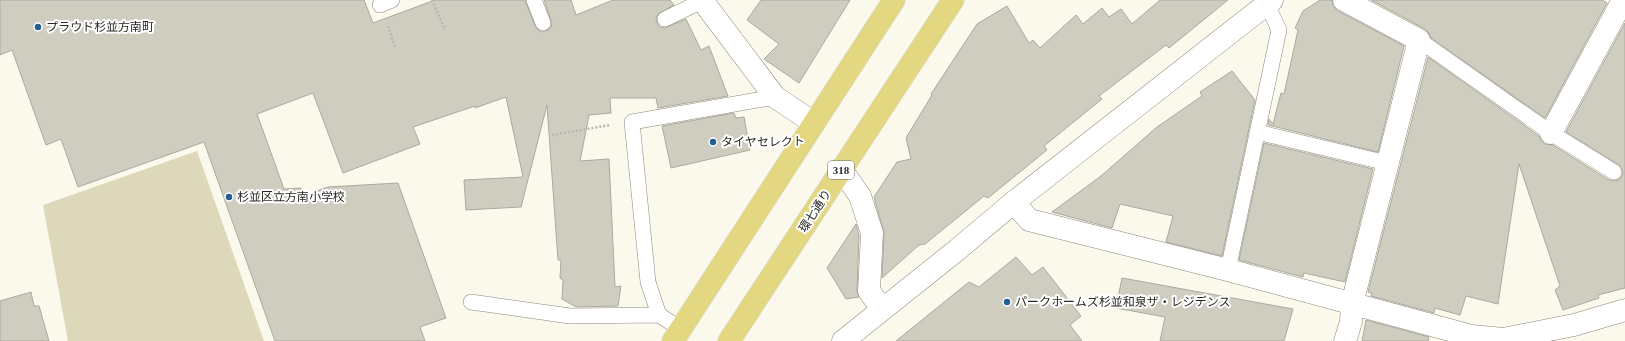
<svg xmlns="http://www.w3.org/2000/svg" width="1625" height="341" font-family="'Times New Roman','Noto Sans JP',serif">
	<rect width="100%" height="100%" fill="#fbf9ec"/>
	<path fill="#dcd8b9" d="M197,151L264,341H68L43,205Z"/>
	<path fill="#cfcdc0" stroke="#aba99d" d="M0,0H364L373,23L435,0H525L535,26L538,30L542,32L550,29L552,24L544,0H571L576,15L613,0H670L674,5L658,14L656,18L657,23L660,27L665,28L686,19L701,50L709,46L728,96L658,108L656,98H610L611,113L589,115L580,161L609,159L615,287L621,286L618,306L576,307L562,299L563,280L560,278L561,260H558L547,105L521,207L466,210L464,180L523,177L506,97L475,108V106L413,127L420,144L343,173L313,93L257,114L284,189L301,188L303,196L328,187L398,183L446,318L420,327L425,341H275L204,142L78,187L61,139L46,145L12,50L0,55Z
		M761,0H850L799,83L764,59L779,44L747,20Z
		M1160,0H1228L1169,48L1166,45L1099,96L1102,99L1044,146L1047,150L988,198L984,196L925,244L919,245L882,278L884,233L874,197L897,162L911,159L906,138L932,95L931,94L977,24L1007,6L1029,43L1033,40L1040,48L1076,15L1083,24L1102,8L1109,17L1121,9L1132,24Z
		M1320,0H1332L1333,6L1338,11L1404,46L1378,152L1268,125L1269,119L1273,124L1281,93L1284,94L1298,30L1295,28L1303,11Z
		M1371,0H1602L1607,3L1545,118L1431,38L1429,33L1425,29Z
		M1625,23V288L1598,295L1599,298L1563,310L1555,290L1560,286L1519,164L1498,304L1466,296L1460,315L1435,308L1434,313L1371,296L1372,293L1368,292L1428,57L1539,136L1541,140L1545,144L1553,145L1609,180L1614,181L1619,180L1622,176L1623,172L1619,165L1566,132Z
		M1232,71L1255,100L1222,256L1166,242L1173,216L1120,204L1112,228L1052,212L1101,176L1157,127L1202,96L1200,92Z
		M734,113L736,118L744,117L750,150L671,168L662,126Z
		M1264,143L1373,169L1345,282L1304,273L1303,277L1239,260Z
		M856,224L859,235L857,290L859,297L846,299L827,268Z
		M1016,257L1032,275L1043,267L1081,316L1070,325L1082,341H896L969,282L979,287Z
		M1122,278L1293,309L1284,341H1160L1165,317L1116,308Z
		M31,292L34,306H39L49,341H0V301Z
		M1366,320L1429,337L1428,341H1362Z"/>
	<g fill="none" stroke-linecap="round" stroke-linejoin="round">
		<defs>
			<path id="lane" d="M534,0L543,23
				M380,5L392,0
				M665,19L702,1
				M1419,40L1551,133L1614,172
				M1257,132L1387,163
				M1228,270L1279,30L1267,4
				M471,302L570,316L659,315
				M681,329L659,315L648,282L632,122L775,97"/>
			<path id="street" d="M702,0L775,97L814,123
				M1344,0L1419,40L1352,304L1351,322L1345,341
				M1551,133L1623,0
				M841,169L860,196L872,233L869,291L882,309
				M843,341L957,250L1014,202L1029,220L1228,270L1472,336L1503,339L1574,325L1625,310"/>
			<path id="secondary" d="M1014,202L1272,0"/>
			<path id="primary" d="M673,341L894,0
				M729,341L953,0"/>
		</defs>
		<use href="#lane" stroke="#89887c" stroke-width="16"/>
		<use href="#street" stroke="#89887c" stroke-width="23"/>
		<use href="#secondary" stroke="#89887c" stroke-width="23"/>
		<use href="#primary" stroke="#d8d8d7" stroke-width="23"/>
		<path stroke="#b8b6ab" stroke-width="2.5" stroke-dasharray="2 2" stroke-linecap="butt" d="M432,0L445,30
			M388,26L395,47
			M552,135L610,125"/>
		<use href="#lane" stroke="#fff" stroke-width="15"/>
		<use href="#street" stroke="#fff" stroke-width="22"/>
		<use href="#secondary" stroke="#fff" stroke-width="22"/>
		<use href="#primary" stroke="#e3d782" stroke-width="22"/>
	</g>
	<g fill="#245f96" stroke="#fff" stroke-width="1.5">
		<circle cx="38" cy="27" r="4"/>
		<circle cx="713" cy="142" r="4"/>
		<circle cx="229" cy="197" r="4"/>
		<circle cx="1007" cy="302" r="4"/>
	</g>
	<g text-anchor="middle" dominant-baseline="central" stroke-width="4" stroke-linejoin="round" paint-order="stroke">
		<rect fill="#fff" stroke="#686864" stroke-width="1" x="828" y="161" width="26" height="18" rx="3"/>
		<g font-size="11" font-weight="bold" fill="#282722">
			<text x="841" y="170">318</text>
		</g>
		<g font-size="12" fill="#282722" stroke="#fff" text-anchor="start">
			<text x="46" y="27">プラウド杉並方南町</text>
			<text x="721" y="142">タイヤセレクト</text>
			<text x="237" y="197">杉並区立方南小学校</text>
			<text x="1015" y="302">パークホームズ杉並和泉ザ・レジデンス</text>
		</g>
		<g font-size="12" fill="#282722" stroke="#fff">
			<text transform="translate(815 211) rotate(-57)">環七通り</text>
		</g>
	</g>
</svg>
